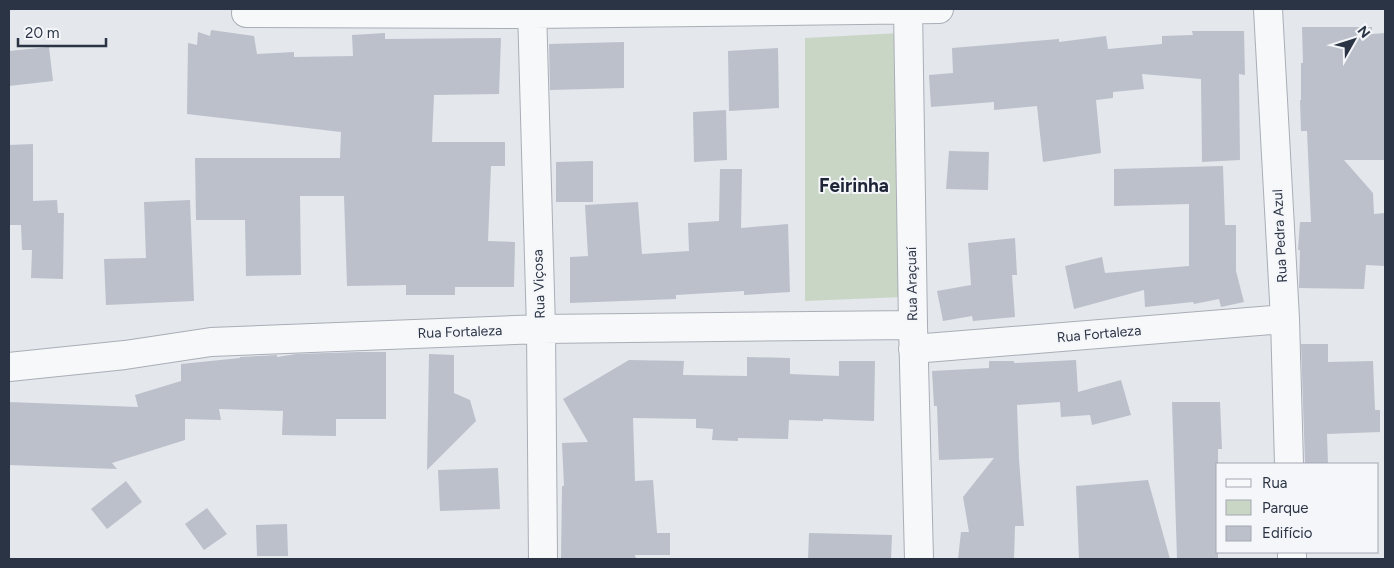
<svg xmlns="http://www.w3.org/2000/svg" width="1394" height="568" font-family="Figtree,sans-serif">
	<rect width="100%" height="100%" fill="#e4e7ec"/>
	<path fill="#c9d6c5" d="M900,33L901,297L805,301V38Z"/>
	<path fill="#bbc0ca" d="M1302,27H1372V34L1385,33V160H1344L1373,193L1374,214L1385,213V266L1366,265L1364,289L1299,288L1300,250H1298L1300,222H1311L1307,131H1301L1300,100H1301V63H1303Z
		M211,30L254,36L257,54L294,52V57L353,56L352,35L385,33V39L501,38L499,94L434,95L432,142H505V166H491L488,241L515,242L514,287H455V295H406V285L347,286L344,196H300L301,275L246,276L245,220H196L195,158H340L341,132L187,114L188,43L197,45L198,32L210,36Z
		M1192,31H1244L1245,75L1239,74L1240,160L1202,162L1201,79L1142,74L1144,89L1113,92V98L1096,100L1101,153L1043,162L1037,106L994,110V102L931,107L929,75L953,73L952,48L1059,39V42L1106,36L1108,49L1162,44V36L1193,35Z
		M624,42V88L550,90L549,44Z
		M49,47L53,81L9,86V51Z
		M778,48L779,108L729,111L728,51Z
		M726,110L727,160L694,162L693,112Z
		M33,144V201L57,200L58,213H64L63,279L31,278L32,250H22L21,225H9V145Z
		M949,151L989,152L988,190L946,189Z
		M593,161V202H556V162Z
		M1223,166L1225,225H1236V271L1244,302L1221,307L1219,299L1194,304L1193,302L1145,307L1144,290L1074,309L1065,266L1102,257L1105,273L1189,266V204L1114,206V169Z
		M720,169H742L741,228L788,224L790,292L744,295V291L676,295V299L570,303V257L588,256L585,205L638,202L642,254L689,251L688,223L719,221Z
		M190,200L194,301L106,305L104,259L146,258L144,202Z
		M1015,238L1017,275H1012L1015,317L973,321L972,316L943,321L937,291L971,285L968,243Z
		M1301,344H1328V362L1373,361L1375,410H1380V432L1327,434L1328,464H1305Z
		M359,352H386V419H336V436L282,435L283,411L219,409L221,420L185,419V440L112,463L117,469L9,465V402L138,407L135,395L181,381V364L240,358V357L277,355V357L296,354Z
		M429,354L454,355V393L470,400L476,421L427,470Z
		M747,357L790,358V374L839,376V361H875L874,421L823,419V421L789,420L788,439L738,438V441L712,440L713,429L696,428V419L633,418L635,481L653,480L657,533H670V555H635L636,559H561L562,486H564L562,443L588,442L563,399L629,360L684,361L683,375L747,376Z
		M1076,360L1078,392L1121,380L1131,415L1092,425L1090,415L1061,417L1060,402L1017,405L1019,459L1024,526H1015L1014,559H958L961,532H969L963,497L994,458L939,460L937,406H934L932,371L989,368V361H1014V363Z
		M1172,402H1220L1222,449H1218V559H1177Z
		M498,468L500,509L440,511L438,470Z
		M1148,480L1170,559H1079L1076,486Z
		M126,481L142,502L107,529L91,509Z
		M207,508L227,534L204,550L185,524Z
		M287,524L288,556H257L256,525Z
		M809,533L892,535L891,559H808Z"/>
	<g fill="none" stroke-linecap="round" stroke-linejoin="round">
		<defs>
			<path id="minor" d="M532,9L541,329L543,559
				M908,9L913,325L919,559
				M1268,9L1285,319L1289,464
				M246,13L532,14L939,9
				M913,349L1285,319
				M9,367L125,355L211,342L541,329L913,325
				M1292,552V559"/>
		</defs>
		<use href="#minor" stroke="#a9aeb7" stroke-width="30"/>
		<use href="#minor" stroke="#f7f8fa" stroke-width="28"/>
	</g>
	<g text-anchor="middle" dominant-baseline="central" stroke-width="4" stroke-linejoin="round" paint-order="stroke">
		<g font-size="14" fill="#2b3445" stroke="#f4f6f9">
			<text transform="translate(1280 236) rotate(-93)">Rua Pedra Azul</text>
			<text transform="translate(539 284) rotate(-92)">Rua Viçosa</text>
			<text transform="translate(912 284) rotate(-91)">Rua Araçuaí</text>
			<text transform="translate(460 332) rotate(-2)">Rua Fortaleza</text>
			<text transform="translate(1099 334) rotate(-5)">Rua Fortaleza</text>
		</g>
		<g font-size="19" font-weight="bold" fill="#1d2536" stroke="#f4f6f9">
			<text x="854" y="185">Feirinha</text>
		</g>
	</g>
	<rect width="1394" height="568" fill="none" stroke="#2b3445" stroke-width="20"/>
	<rect x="1216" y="463" width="162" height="90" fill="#f4f6f9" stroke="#a4a8b1"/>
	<rect x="1226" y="479" width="25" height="8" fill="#f7f8fa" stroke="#a4a8b1"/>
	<text x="1262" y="488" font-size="15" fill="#2b3445">Rua</text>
	<rect x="1226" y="500" width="25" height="15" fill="#c9d6c5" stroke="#a4a8b1"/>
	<text x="1262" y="513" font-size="15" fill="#2b3445">Parque</text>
	<rect x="1226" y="526" width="25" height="15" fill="#bbc0ca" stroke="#a4a8b1"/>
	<text x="1262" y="538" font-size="15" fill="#2b3445">Edifício</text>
	<g transform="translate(1354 40) rotate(51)" stroke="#f4f6f9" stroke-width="4" paint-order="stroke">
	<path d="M0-4L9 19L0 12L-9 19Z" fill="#2b3445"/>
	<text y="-8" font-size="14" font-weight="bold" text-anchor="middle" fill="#2b3445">N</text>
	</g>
	<path d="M18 38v8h88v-8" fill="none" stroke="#2b3445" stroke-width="2.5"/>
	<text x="25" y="38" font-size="15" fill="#2b3445" stroke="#f4f6f9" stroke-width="4" paint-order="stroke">20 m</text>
</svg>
